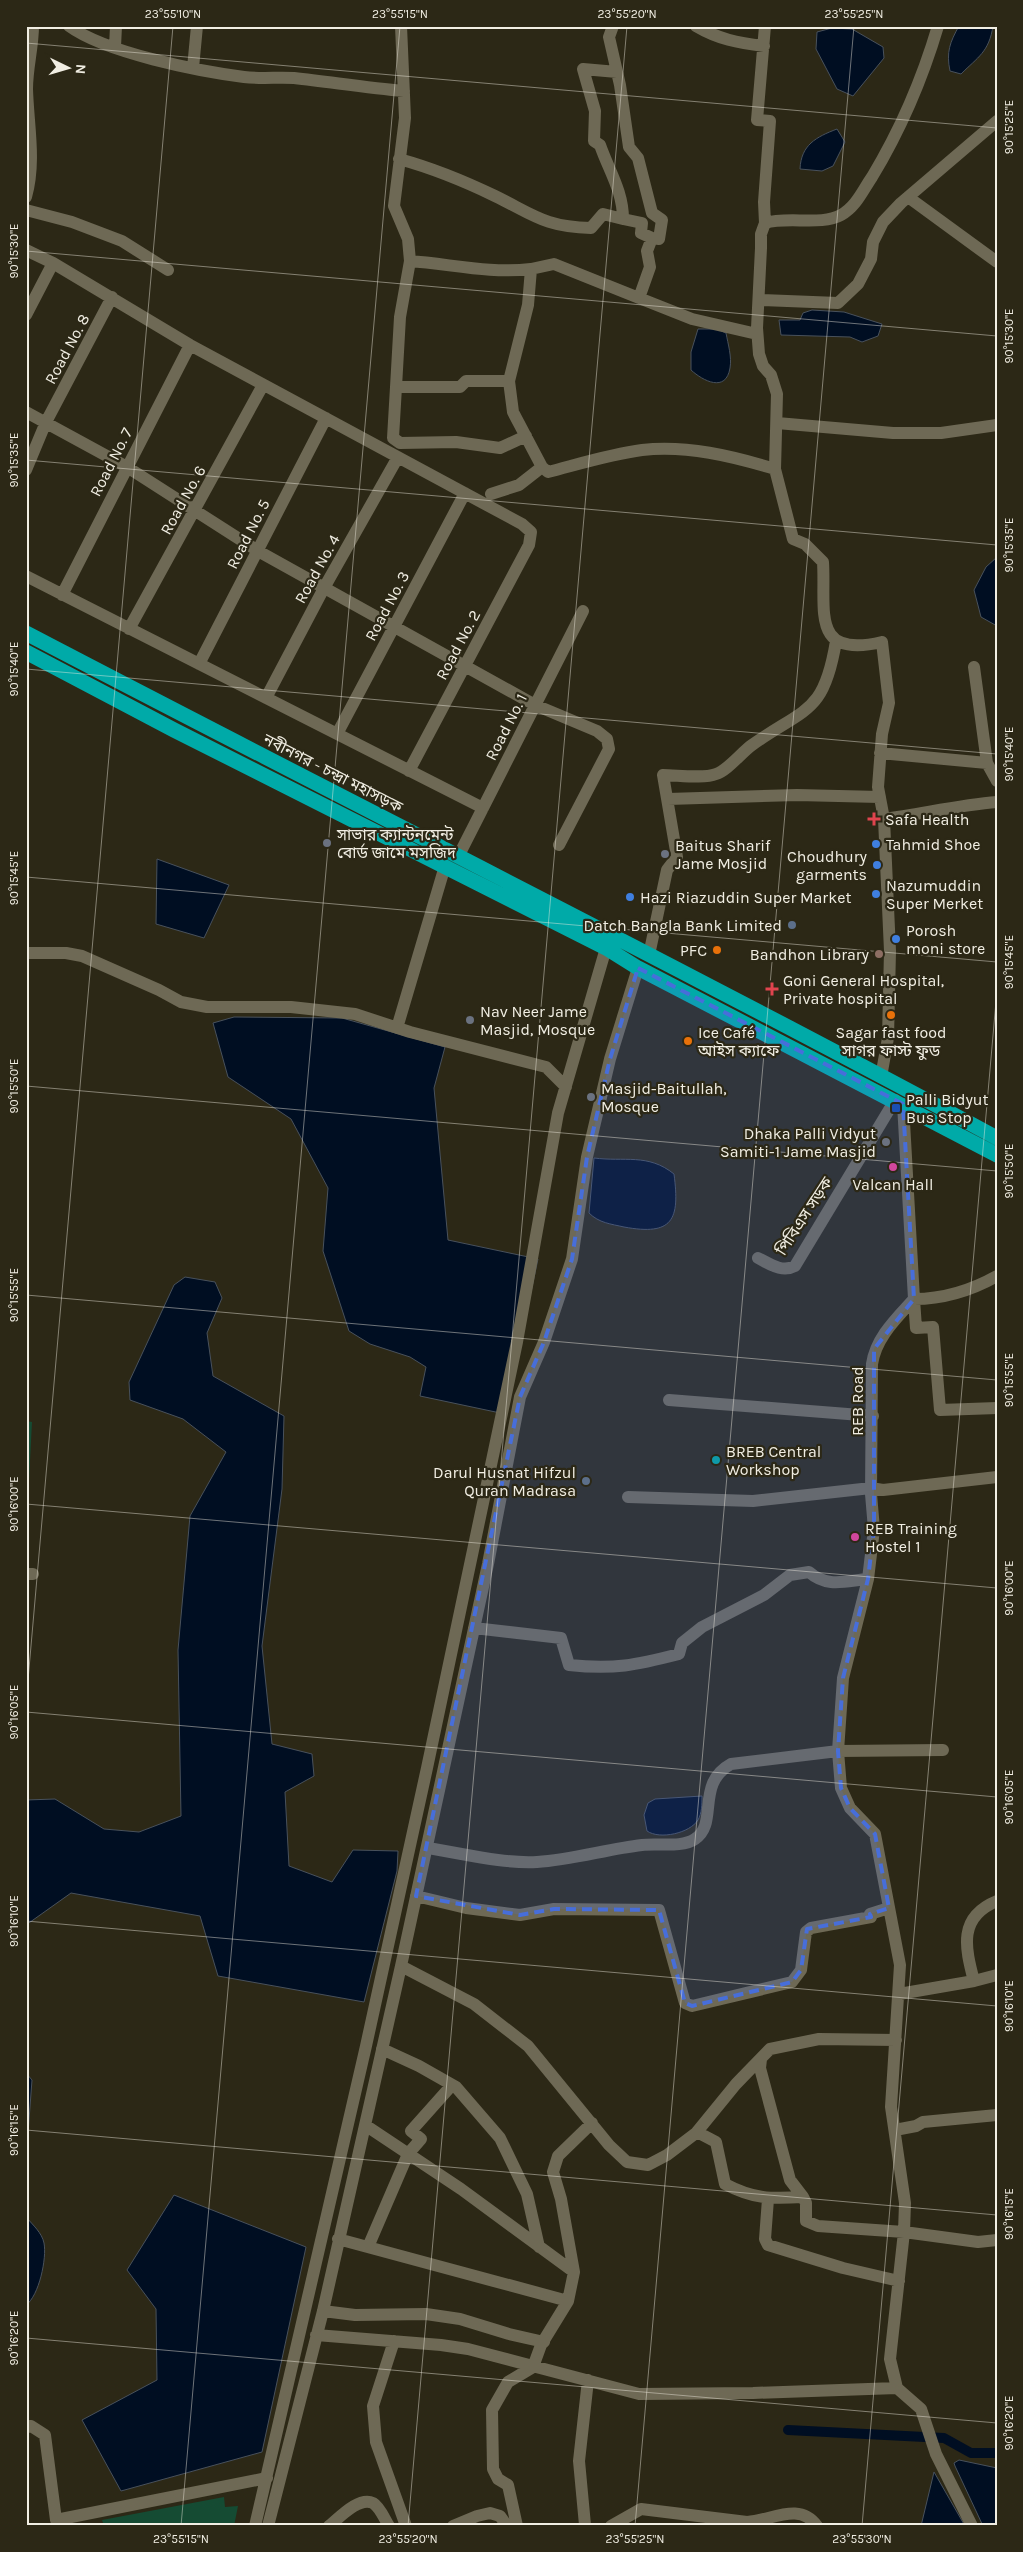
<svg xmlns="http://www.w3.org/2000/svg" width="1023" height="2552" font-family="Karla,'Noto Sans Bengali',sans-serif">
	<rect width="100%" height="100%" fill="#2c2816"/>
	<path fill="#154b33" d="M26,1421L32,1422L26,1539Z
		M224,2497L225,2507L238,2506L234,2526H104L102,2520Z"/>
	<path fill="#000e22" stroke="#48515c" d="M959,26H993C989,52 978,57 961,74L950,71C946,52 950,42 959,26Z
		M832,28L852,29L883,47L884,58L853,96L837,89L816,49L817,32Z
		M837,129L845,142L833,166L822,171L800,169C801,145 816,137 837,129Z
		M812,310L844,312L882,324L878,336L862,342L850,337L781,335L779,320H800L803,313Z
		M698,329H717L726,333C728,344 732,357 730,368C726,393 703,381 691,370V352Z
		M997,557V626L981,617L974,590L986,567Z
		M157,859L229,885L204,938L156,924Z
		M234,1017L342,1018L445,1047L434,1088L448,1240L538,1259L505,1414L420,1396L426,1367L410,1357L370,1344L349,1331L323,1251L328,1188L291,1119L228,1077L213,1023Z
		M594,1158C624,1162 648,1153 674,1174C680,1220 673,1236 624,1227C611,1224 599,1223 589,1213Z
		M185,1277L215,1282L222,1298L207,1333L213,1376L284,1416L282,1489L262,1646L272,1744L312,1754L314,1776L285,1792L289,1866L332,1882L353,1850L398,1851L397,1871L364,2002L218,1976L200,1916L71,1893L26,1925V1800L55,1799L104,1829L139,1832L181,1816L178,1650L190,1516L226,1452L183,1419L130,1400L129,1382L174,1285Z
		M702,1796C702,1804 702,1813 698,1820C690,1833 660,1840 647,1831L644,1815L648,1803L655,1799Z
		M26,2073L32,2080L26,2160Z
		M174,2195L306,2247L262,2452L121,2491L82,2420L157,2380L156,2309L127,2270Z
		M26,2217C33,2225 42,2233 44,2243C47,2258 39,2296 26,2305Z
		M959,2460L997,2468V2526H983L955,2466L954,2463Z
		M934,2472L965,2526H921Z"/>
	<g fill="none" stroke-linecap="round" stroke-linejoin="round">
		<path stroke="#000e22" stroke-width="10" d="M788,2430L944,2438L971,2453H997"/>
		<path stroke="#6e6955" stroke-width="12" d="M69,26C106,53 198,71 244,77C261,79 278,77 294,78C331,82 367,88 404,91
			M401,26L405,118L394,206L408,239L410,261L400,317L396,387H460L466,381H509L513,412L542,467L548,472C579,464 611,454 642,450C687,445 732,456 775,469
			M613,26L609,37L620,85L629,147L638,158L652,213L662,220L659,239L652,238L647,251L650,267L639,298L692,319L757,334
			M696,26C718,39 738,43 764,46
			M765,26L757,120L770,121L764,202L765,223
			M115,47L116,26
			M193,68L197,26
			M617,72L583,69L595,111L594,141L600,145C609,171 623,191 623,219L642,223L641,233L652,238
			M399,159C432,168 464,181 495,196C534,215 545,227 591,228L603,214L623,219
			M26,197C36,161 28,125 27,89C27,68 33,47 33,26
			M908,197L997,262
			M26,210L72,222L122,241L168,270
			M26,250L53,263L190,345L522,524L531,532L529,545L409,771
			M410,261C451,264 490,274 531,269L528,305L509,381
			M531,269L554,264L639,298
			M760,300L838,303L858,284L871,259L873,242L883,222L901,203L997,121
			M26,315L53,263
			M396,387L393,438L400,443L456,442L500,448L526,436
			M26,412L127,467L258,551L535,705L597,731L607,739L609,749L559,845
			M777,423L893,433H941L997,425
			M26,470L46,422L112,297
			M491,494L519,485L542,467
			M26,576L483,808
			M62,595L190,345
			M129,629L263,385
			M199,664L326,418
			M974,667L987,763L997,781
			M266,698L324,588L398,457
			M337,734L465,493
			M880,753L987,763
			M668,799L797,795L880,797
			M884,819C922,814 959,805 997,802
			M458,857L583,611
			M26,953H66L82,956L159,990L181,1002L207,1007H291L355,1014L410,1032L546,1067L566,1087
			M649,955L667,870L677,857L663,775C677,775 704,779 716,774C727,771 742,752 752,745C806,707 824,714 836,641
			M397,1028L445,866
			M881,1077L888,1038L890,951L884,819L878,787L882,734L889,703L882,642C810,659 826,610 823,562L805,544L793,539L775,469L777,394L771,375L763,366L759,354L757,328L761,248V234L765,223C788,216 821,226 841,215C856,207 863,190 872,177C901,129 922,80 938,26
			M903,1104L914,1299C897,1318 876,1337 872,1364L871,1494L874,1529L868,1579L843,1678L838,1751L841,1788L850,1808L875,1834L900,1965L891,2107L905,2203L904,2232L890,2359L897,2388L921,2409L936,2454L972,2526
			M758,1258C770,1264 782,1273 795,1266L895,1100
			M997,1276C972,1290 942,1299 914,1299L916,1328L933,1327L940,1410L997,1408
			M669,1400L873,1416
			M628,1497L753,1501L871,1488L883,1490L997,1477
			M26,1574H33
			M474,1628L561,1638L569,1665C614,1670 636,1665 679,1654L682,1643L702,1627L764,1595L790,1575L809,1572C827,1588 845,1581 868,1579
			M427,1848C461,1853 503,1864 537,1862C572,1860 607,1849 642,1845C658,1843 682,1848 695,1839C719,1823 695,1784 731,1764L838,1751L943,1750
			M416,1896L466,1908L520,1915L554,1909L659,1910L685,2003L692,2006L792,1982L801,1970L806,1932L811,1928L871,1917L870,1914L889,1908
			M401,1966L474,2004L528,2046L609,2145L627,2162L648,2165L667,2155L696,2133L736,2084L770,2049L819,2039L896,2040
			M974,1981L997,1975
			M899,1994L974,1981C965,1947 958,1917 997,1901
			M382,2049L419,2066L456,2087L500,2138L527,2194L539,2247
			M761,2059L760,2068L790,2180L803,2197
			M365,2125L461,2189L574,2272
			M895,2130L916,2126L923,2122L997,2115
			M697,2132L716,2142L725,2184C753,2199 771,2199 803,2197L806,2203V2221L818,2226L904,2232L978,2242L997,2240
			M768,2199L765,2239L768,2245L843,2268L899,2281
			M338,2239L568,2301
			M368,2247L408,2154L421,2139L411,2131L452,2085
			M323,2311L355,2315L426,2314L460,2319L509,2334L544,2342
			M316,2335L441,2345L468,2349L639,2394L753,2393L897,2388
			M394,2341L373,2406L376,2442L406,2526
			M26,2427L31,2426L45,2435L56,2520L267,2478
			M585,2525L579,2461L588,2380
			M255,2526L366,2046L427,1768L517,1342L558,1113L606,948
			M268,2526L323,2311L401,1966L488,1564L520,1397L544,1342L572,1259L587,1157L610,1059L638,968
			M329,2526C339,2518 359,2496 373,2503C380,2507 385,2520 389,2526
			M453,2526L477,2516L490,2513L500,2516L507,2526
			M517,2526L508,2485L498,2479L493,2469L492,2410L508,2382L533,2367L541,2345L568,2301L574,2272L561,2199L553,2172L558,2156L592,2123
			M611,2526L641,2509L747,2522C771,2521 799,2501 817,2526"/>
		<path stroke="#00aaa8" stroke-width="15" d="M26,633C349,802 676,965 997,1138
			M26,652L174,730L606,948L638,968L997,1155"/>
	</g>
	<path fill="#476eda" fill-opacity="0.2" stroke="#476eda" stroke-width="4" stroke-dasharray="10 6" stroke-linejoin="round" d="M638,968L903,1104L914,1299L874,1349V1529L868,1579L843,1678L838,1751L841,1788L850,1808L875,1834L889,1908L870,1914L871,1917L807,1929L801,1970L792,1982L692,2006L685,2003L659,1910L554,1909L520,1915L416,1896L520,1397L544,1342L572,1259L587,1157L610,1059Z"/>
	<path fill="none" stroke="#f1eee3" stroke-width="1" stroke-opacity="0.45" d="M26,43L997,128M26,251L997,336M26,460L997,545M26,669L997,754M26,877L997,962M26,1086L997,1171M26,1295L997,1380M26,1504L997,1588M26,1703L173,26M26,1712L997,1797M26,1921L997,2006M26,2130L997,2215M26,2338L997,2423M181,2526L400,26M408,2526L627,26M635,2526L854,26M862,2526L997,990"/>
	<g fill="#e0444e" stroke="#2c2816" stroke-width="2">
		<path d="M871.5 811.5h5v5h5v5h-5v5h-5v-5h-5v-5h5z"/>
		<path d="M769.5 981.5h5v5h5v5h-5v5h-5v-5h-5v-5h5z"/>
	</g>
	<g fill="#6b7280" stroke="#2c2816" stroke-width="2">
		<circle cx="327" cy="843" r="5"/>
		<circle cx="665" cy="854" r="5"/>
		<circle cx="470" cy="1020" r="5"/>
		<circle cx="591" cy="1097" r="5"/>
		<circle cx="886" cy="1142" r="5"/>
	</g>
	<g fill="#3f7fe0" stroke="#2c2816" stroke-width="2">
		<circle cx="876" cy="844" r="5"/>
		<circle cx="877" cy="865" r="5"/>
		<circle cx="876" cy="894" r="5"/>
		<circle cx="630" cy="897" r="5"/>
		<circle cx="896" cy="939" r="5"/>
	</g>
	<g fill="#5c6f8a" stroke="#2c2816" stroke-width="2">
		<circle cx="792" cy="925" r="5"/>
		<circle cx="586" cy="1481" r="5"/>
	</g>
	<g fill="#e8710a" stroke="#2c2816" stroke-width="2">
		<circle cx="717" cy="950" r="5"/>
		<circle cx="891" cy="1015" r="5"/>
		<circle cx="688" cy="1041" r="5"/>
	</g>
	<circle fill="#8d6e63" stroke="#2c2816" stroke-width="2" cx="879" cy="954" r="5"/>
	<rect fill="#1a4fb4" stroke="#2c2816" stroke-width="2" x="891" y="1103" width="10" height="10" rx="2.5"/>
	<g fill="#d1479c" stroke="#2c2816" stroke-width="2">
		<circle cx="893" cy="1167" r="5"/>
		<circle cx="855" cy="1537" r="5"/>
	</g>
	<circle fill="#0f9aa8" stroke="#2c2816" stroke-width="2" cx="716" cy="1460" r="5"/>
	<g text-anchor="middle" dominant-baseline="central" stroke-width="4.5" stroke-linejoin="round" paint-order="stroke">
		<g font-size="16" fill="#f1eee3" stroke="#2c2816">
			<text transform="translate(67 349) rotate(-62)">Road No. 8</text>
			<text transform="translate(111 462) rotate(-63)">Road No. 7</text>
			<text transform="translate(183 500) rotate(-61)">Road No. 6</text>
			<text transform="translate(248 534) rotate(-63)">Road No. 5</text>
			<text transform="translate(317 569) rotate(-61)">Road No. 4</text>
			<text transform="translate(387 606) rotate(-62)">Road No. 3</text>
			<text transform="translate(458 645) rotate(-62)">Road No. 2</text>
			<text transform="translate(506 727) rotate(-63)">Road No. 1</text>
			<text transform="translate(333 773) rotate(27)">নবীনগর - চন্দ্রা মহাসড়ক</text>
			<text transform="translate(804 1216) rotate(-57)">পিবিএস সড়ক</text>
			<text transform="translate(857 1401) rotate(-90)">REB Road</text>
		</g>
		<g font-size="16" fill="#f1eee3" stroke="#2c2816" text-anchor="start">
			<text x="885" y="819">Safa Health</text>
			<text x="337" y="834">সাভার ক্যান্টনমেন্ট<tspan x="337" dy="18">বোর্ড জামে মসজিদ</tspan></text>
			<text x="886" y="844">Tahmid Shoe</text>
			<text x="675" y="845">Baitus Sharif<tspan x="675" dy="18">Jame Mosjid</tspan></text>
			<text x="867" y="856" text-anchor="end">Choudhury<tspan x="867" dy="18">garments</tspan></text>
			<text x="886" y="885">Nazumuddin<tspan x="886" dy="18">Super Merket</tspan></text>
			<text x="640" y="897">Hazi Riazuddin Super Market</text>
			<text x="782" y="925" text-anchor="end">Datch Bangla Bank Limited</text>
			<text x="906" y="930">Porosh<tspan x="906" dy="18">moni store</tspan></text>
			<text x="707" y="950" text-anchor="end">PFC</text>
			<text x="869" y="954" text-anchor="end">Bandhon Library</text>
			<text x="783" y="980">Goni General Hospital,<tspan x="783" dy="18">Private hospital</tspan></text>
			<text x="480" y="1011">Nav Neer Jame<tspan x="480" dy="18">Masjid, Mosque</tspan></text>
			<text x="698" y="1032">Ice Café<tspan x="698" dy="18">আইস ক্যাফে</tspan></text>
			<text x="891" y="1032" text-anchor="middle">Sagar fast food<tspan x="891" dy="18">সাগর ফাস্ট ফুড</tspan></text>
			<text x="601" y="1088">Masjid-Baitullah,<tspan x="601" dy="18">Mosque</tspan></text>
			<text x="906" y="1099">Palli Bidyut<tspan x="906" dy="18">Bus Stop</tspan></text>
			<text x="876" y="1133" text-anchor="end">Dhaka Palli Vidyut<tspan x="876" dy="18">Samiti-1 Jame Masjid</tspan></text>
			<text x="893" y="1184" text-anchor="middle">Valcan Hall</text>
			<text x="726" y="1451">BREB Central<tspan x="726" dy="18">Workshop</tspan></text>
			<text x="576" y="1472" text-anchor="end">Darul Husnat Hifzul<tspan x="576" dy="18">Quran Madrasa</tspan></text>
			<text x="865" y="1528">REB Training<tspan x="865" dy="18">Hostel 1</tspan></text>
		</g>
	</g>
	<rect width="1023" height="2552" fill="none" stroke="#2c2816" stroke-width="55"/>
	<g transform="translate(68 68) rotate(95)" stroke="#2c2816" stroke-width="4" paint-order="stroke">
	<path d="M0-4L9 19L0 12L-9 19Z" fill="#f1eee3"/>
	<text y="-8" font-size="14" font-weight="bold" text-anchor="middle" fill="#f1eee3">N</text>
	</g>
	<rect x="28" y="28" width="968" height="2496" fill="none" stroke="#f1eee3" stroke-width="2"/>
	<g font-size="12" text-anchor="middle" fill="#f1eee3">
		<text x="173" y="18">23°55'10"N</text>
		<text x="400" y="18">23°55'15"N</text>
		<text x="627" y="18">23°55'20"N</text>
		<text x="854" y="18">23°55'25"N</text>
		<text transform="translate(1009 127) rotate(-90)" y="4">90°15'25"E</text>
		<text transform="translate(14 251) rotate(-90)" y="4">90°15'30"E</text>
		<text transform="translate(1009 336) rotate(-90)" y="4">90°15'30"E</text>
		<text transform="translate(14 460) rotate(-90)" y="4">90°15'35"E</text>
		<text transform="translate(1009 545) rotate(-90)" y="4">90°15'35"E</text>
		<text transform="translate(14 669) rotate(-90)" y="4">90°15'40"E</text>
		<text transform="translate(1009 754) rotate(-90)" y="4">90°15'40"E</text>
		<text transform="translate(14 878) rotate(-90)" y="4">90°15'45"E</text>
		<text transform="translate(1009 962) rotate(-90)" y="4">90°15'45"E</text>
		<text transform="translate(14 1086) rotate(-90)" y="4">90°15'50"E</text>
		<text transform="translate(1009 1171) rotate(-90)" y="4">90°15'50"E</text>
		<text transform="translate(14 1295) rotate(-90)" y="4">90°15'55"E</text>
		<text transform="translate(1009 1380) rotate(-90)" y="4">90°15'55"E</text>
		<text transform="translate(14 1504) rotate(-90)" y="4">90°16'00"E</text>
		<text transform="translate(1009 1588) rotate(-90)" y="4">90°16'00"E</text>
		<text transform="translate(14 1712) rotate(-90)" y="4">90°16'05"E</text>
		<text transform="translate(1009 1797) rotate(-90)" y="4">90°16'05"E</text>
		<text transform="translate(14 1921) rotate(-90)" y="4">90°16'10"E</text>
		<text transform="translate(1009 2006) rotate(-90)" y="4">90°16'10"E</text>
		<text transform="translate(14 2130) rotate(-90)" y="4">90°16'15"E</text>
		<text transform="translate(1009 2214) rotate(-90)" y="4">90°16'15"E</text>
		<text transform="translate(14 2338) rotate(-90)" y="4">90°16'20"E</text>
		<text transform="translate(1009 2423) rotate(-90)" y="4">90°16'20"E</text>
		<text x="181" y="2543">23°55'15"N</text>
		<text x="408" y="2543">23°55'20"N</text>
		<text x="635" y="2543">23°55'25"N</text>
		<text x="862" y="2543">23°55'30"N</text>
	</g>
</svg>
